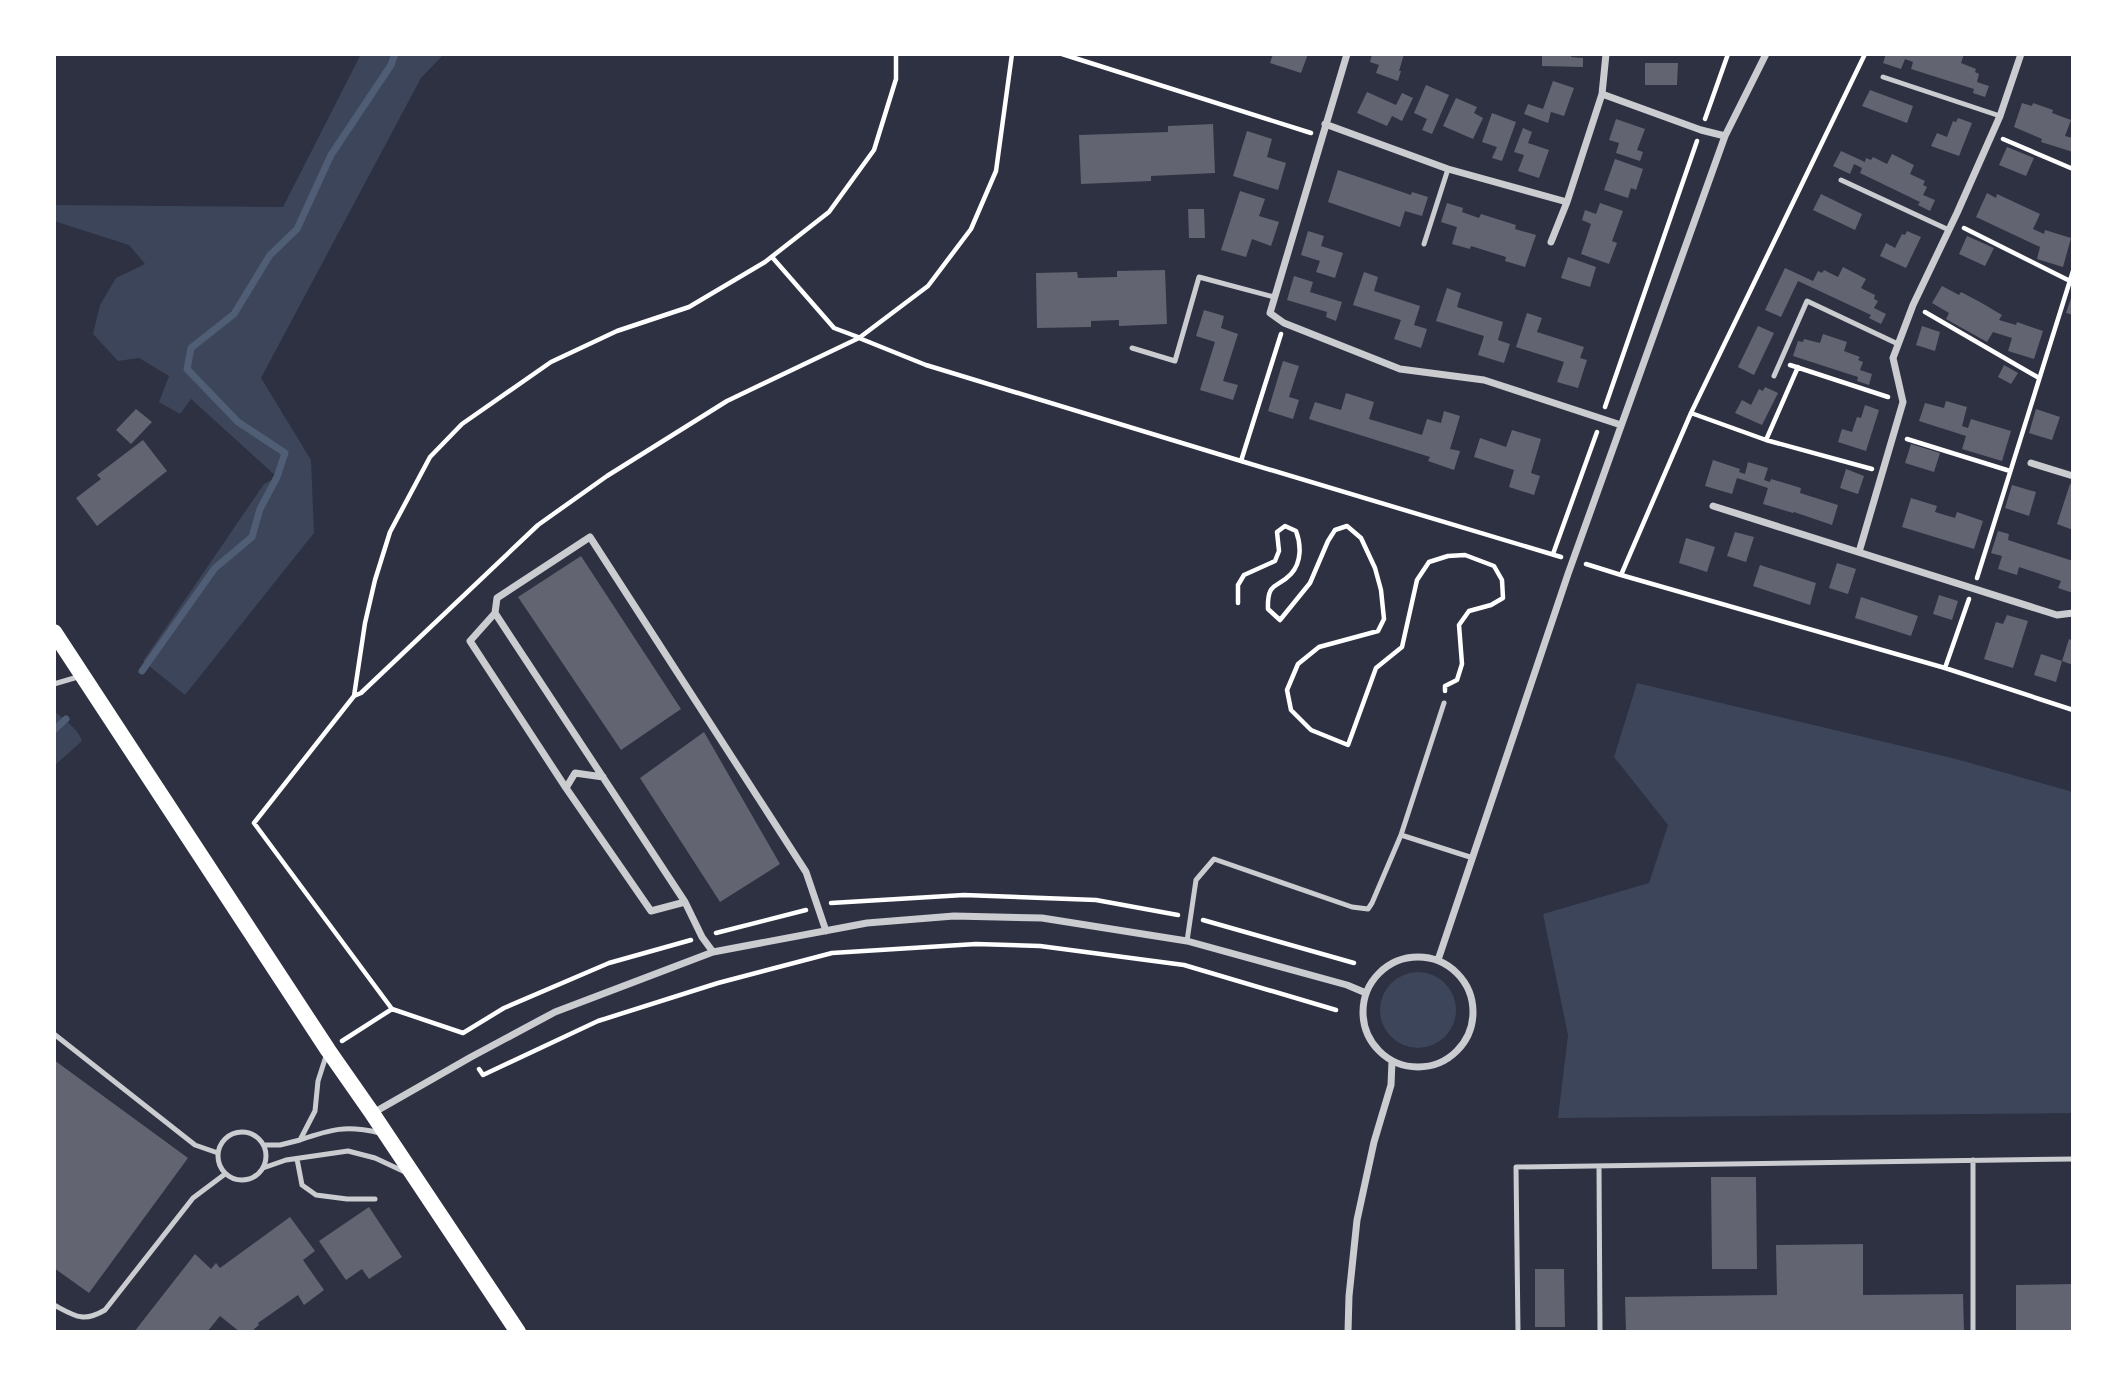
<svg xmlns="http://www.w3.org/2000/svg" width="2127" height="1386" font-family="'Noto Sans',sans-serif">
	<rect width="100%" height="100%" fill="#2d3142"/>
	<path fill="#3c4559" d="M361,54H444L421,78L261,378L311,460L314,533L185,695L143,661L264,484L277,477L191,399L180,414L159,402L169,376L139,358L118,361L93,334L100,305L116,278L145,264L129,245L54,221V205L283,207Z
		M1637,683L1956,759L2073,792V1113L1558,1118L1568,1035L1543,914L1649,883L1668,825L1614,757Z
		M54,711C64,720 78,728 82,741L54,766Z
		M1380 1010a38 38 0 1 1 76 0a38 38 0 1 1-76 0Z"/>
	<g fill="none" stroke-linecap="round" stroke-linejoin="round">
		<path stroke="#4f5d75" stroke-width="7" d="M142,671L215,568L252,537L260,509L277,477L285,453L238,422L187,369L191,348L234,314L270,255L297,229L331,155L391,65L395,54
			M54,730L66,719"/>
	</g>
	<path fill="#626471" d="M1273,54H1308L1301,73L1270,63Z
		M1372,54H1404L1399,71H1401L1398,81L1376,73L1379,65L1370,62Z
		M1542,54H1572L1571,57L1583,58V67L1542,66Z
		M1886,54H1964L1961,63L1976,69L1975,72L1979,74L1977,82L1989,86L1985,97L1973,93L1974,89L1911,69L1913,62L1905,59L1901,69L1883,63Z
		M1645,63H1678L1677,85H1645Z
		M1553,81L1574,88L1564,116L1551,112L1548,123L1524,114L1528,104L1543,109Z
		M1426,85L1449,95L1432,134L1422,130L1427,119L1414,113Z
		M1870,90L1913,106L1907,123L1862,106Z
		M1367,92L1396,105L1402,93L1413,98L1402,121L1392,116L1387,126L1357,113Z
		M1456,98L1477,107L1474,113L1483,118L1473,139L1443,126Z
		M2022,103L2032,106L2033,103L2053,110L2052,113L2071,120L2065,136L2073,138V152L2041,142L2042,139L2014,127Z
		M1492,113L1516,122L1502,161L1492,158L1497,147L1482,142Z
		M1958,118L1972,123L1959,156L1931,146L1937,133L1947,137L1953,121L1956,122Z
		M1616,119L1645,129L1637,150L1643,152L1640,161L1616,153L1619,143L1609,140Z
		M1213,124L1215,173L1151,176V181L1081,184L1079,135L1168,132V126Z
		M1523,128L1532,132L1528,143L1549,150L1539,178L1518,171L1524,155L1514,152Z
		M1247,131L1272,139L1267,157L1286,163L1278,190L1233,176Z
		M2007,147L2034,158L2026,176L1999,165Z
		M1841,151L1865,162L1866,158L1871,160L1873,157L1887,164L1892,154L1914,165L1910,174L1925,181L1923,185L1927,187L1923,195L1935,200L1930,211L1918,205L1920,202L1860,173L1862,168L1854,164L1850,174L1833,166Z
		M1615,159L1643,169L1636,190L1631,188L1628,198L1604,190Z
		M1338,170L1411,195L1412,192L1428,197L1422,216L1405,211L1400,227L1328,202Z
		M1240,191L1265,199L1259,216L1279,222L1271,246L1252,239L1246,257L1221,250Z
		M1987,193L1996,198L1997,194L2040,214L2033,229L2044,234L2045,230L2071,238L2063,267L2037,259L2040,247L1976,217Z
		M1821,194L1862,214L1855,230L1813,210Z
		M1447,203L1463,208L1462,212L1479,218L1481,214L1516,225L1515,229L1536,235L1525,267L1505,261L1506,257L1471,246L1470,249L1452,244L1457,227L1441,222Z
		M1600,203L1623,211L1612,241L1617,243L1609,264L1581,254L1591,224L1582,220L1585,210L1596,214Z
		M1188,209H1204L1205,238H1189Z
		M1308,231L1324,236L1321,246L1343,253L1335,278L1316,272L1320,261L1301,255Z
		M1907,231L1921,237L1906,268L1880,256L1886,243L1895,248L1902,234L1905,235Z
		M1967,236L1994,248L1985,266L1959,254Z
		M1568,257L1596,267L1590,287L1561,278Z
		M1843,267L1866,279L1861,288L1875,295L1874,299L1878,301L1874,308L1886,314L1881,324L1869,318L1871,315L1798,281L1781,317L1765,310L1785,268L1813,281L1818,271L1822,273L1824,270L1838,277Z
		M1165,270L1167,324L1119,326V320L1091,321V327L1037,328L1036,273L1077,272L1078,278L1117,277V271Z
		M1364,272L1378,277L1374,291L1420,306L1414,325L1427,329L1421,348L1394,339L1401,320L1353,305Z
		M1294,276L1313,282L1310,292L1342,302L1336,321L1326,317L1327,312L1287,300Z
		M1942,286L1959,295L1961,292L1980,302L2002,315L1999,320L2016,325L2017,322L2043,331L2034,359L2008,351L2012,338L1993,332L1987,342L1946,319L1949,313L1932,303Z
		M1447,288L1461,293L1457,307L1503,322L1498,340L1510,344L1504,363L1478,355L1484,336L1436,321Z
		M2072,295H2073V315L2066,313Z
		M1204,310L1224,316L1221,328L1238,334L1223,381L1238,385L1233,400L1200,390L1215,342L1196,336Z
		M1527,313L1542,318L1537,332L1584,347L1580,358L1587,360L1578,388L1557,382L1564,362L1516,347Z
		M1758,326L1774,333L1754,375L1738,367Z
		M1922,326L1940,332L1935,351L1916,345Z
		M1823,334L1847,342L1844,351L1860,357L1858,360L1863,362L1860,370L1872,374L1869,385L1857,381L1858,377L1793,356L1798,341L1803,342L1804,339L1820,343Z
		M1283,361L1299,366L1289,397L1299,400L1293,419L1268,411Z
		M2004,365L2018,373L2011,384L1998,377Z
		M1765,387L1778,393L1762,425L1735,413L1742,400L1751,405L1759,389L1763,391Z
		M1346,393L1374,402L1369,419L1422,435L1427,419L1441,423L1444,411L1460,416L1450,449L1460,451L1454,470L1428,461L1430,457L1309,419L1315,402L1341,410Z
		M1946,401L1967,407L1962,426L1968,428L1971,419L2011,431L2002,461L1962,449L1966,436L1919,421L1925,403L1944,408Z
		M1865,405L1879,410L1866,451L1838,442L1842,429L1852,432L1857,417L1861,418Z
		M136,409L152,422L131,444L116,430Z
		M2036,409L2060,417L2052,440L2029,433Z
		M1512,430L1541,439L1531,473L1540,476L1534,495L1509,487L1514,470L1474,457L1480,438L1506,447Z
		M143,440L167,471L97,526L76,498L101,479L97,475Z
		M1911,444L1940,453L1934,472L1905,463Z
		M1713,460L1740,469L1739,472L1745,474L1748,462L1768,468L1764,480L1770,482L1771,479L1801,488L1800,493L1838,505L1832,525L1794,512L1793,513L1763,504L1768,488L1737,478L1732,494L1705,486Z
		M1846,469L1864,476L1858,494L1840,488Z
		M2070,484L2073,485V530L2057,524Z
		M2012,485L2036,492L2029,516L2005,508Z
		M1911,498L1937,506L1935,512L1955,518L1957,512L1983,521L1974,549L1902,527Z
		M1998,531L2009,534L2008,540L2073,561V593L2058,588L2061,581L2019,567L2017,575L1998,569L2002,556L1991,553Z
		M1735,532L1754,537L1746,562L1727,556Z
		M1686,538L1715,547L1707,572L1679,563Z
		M581,556L681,709L621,750L518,597Z
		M1837,563L1856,569L1848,594L1829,588Z
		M1760,565L1816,583L1810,605L1753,586Z
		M1939,595L1958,601L1952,620L1933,614Z
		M1861,597L1918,616L1911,636L1855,618Z
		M2007,615L2028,621L2013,668L1984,659L1996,622L2003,624Z
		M2069,639L2073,641V665L2062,661Z
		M2041,654L2062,661L2056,682L2034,675Z
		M704,732L780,864L720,902L640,778Z
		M54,1060L188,1158L89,1293L54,1268Z
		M1711,1177H1756L1757,1269H1712Z
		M369,1207L402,1257L369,1279L362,1269L346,1280L319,1241Z
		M290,1217L315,1251L303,1260L324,1290L304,1305L298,1295L258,1323L259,1325L254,1329L255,1332H240L220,1316L207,1332H134L195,1254L211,1269L216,1263L220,1268Z
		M1863,1244V1295L1963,1294L1964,1332H1626L1625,1297L1777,1295L1776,1245Z
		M1535,1269H1564L1565,1327H1535Z
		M2073,1284V1332H2016V1285Z"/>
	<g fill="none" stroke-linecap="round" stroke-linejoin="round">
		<path stroke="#fff" stroke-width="4.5" d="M1012,54L996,171L971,229L928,286L859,338L926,365L1241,461
			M1062,54L1311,133
			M1865,54L1691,413L1621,575L1945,668L2073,710
			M1705,119L1728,54
			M2003,139L2073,169
			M1964,228L2070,281
			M772,257L834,328L858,337
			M1925,312L2039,378
			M1281,334L1241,461L1561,557
			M1790,365L1888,397
			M1605,407L1697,141
			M1691,413L1766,440L1872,469
			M1907,439L2010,471
			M1766,440L1798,367
			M1553,554L1597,432
			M1586,564L1621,575
			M1977,578L2073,271
			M1238,603V585L1244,575L1275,561L1279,551L1277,532L1285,526L1296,531C1301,544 1302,562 1291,574C1277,589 1267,581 1268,609L1280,620L1310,583L1328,541L1335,530L1347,526L1361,538L1375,568L1381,590L1384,619L1378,631L1319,647L1298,664L1287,690L1291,710L1311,730L1348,745L1376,668L1402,647L1417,580L1429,562L1448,556L1465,555L1494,566L1502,580L1503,598L1491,605L1469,611L1459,625L1462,664L1457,680L1445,686V691
			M1945,668L1969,599
			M354,696L365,623L375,580L390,532L430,457L462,424L551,362L617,331L689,307L765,262L829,212L874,150L896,79V54
			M831,903L964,895L1043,898L1096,900L1178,915
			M1203,920L1354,963
			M716,933L806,910
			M392,1009L463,1033L504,1008L609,963L691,940
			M342,1041L392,1009L254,823L354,696L361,693L538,525L607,476L727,401L859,338
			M479,1069L483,1075L598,1021L718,983L832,953L976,944L1040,946L1184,965L1336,1010"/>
		<path stroke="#caccd0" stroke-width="5" d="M1883,77L2000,116
			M1841,180L1949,230
			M1424,244L1448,169
			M1132,348L1175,361L1199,277L1274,297
			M1774,376L1807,301L1898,344
			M54,684L81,676
			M1401,835L1473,858
			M1187,941L1196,880L1214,859L1352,907L1368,909L1372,903L1401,835L1444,703
			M54,1034L195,1145L218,1153
			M218 1156a24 24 0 1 1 48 0a24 24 0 1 1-48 0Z
			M300,1140C332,1129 346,1125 380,1133
			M264,1145H280L300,1140L315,1111L318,1081L327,1053
			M297,1159L302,1185L316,1195L347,1199H375
			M1973,1160V1332
			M1599,1166L1600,1332
			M263,1168L286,1160L348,1151L375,1158L405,1172
			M54,1305C75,1316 83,1323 105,1310L193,1198L225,1174
			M1518,1332L1516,1167L2073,1159"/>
		<path stroke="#caccd0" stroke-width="7" d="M1347,54L1270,313L1284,323L1400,369L1484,380L1621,425
			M1602,94L1701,130L1725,136
			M1325,124L1448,169L1567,202L1602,94L1606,54
			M1551,242L1567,202
			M2031,463L2073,476
			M1713,506L2057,615L2073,613
			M1859,552L1903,402L1893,358L1913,305L1957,213L2000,116L2021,54
			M495,613L497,598L590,537L806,872L826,931
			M566,788L575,773L603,777
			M685,902L651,911L566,788L470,641L495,613L685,902L702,937L713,952
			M1363 1012a55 55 0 1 1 110 0a55 55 0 1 1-110 0Z
			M1438,960L1568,574L1725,136L1766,54
			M373,1113L471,1057L555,1012L713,952L867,923L954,916L1042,918L1187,941L1347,985L1366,993
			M1348,1332L1349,1296L1357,1220L1374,1142L1391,1085L1392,1061"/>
		<path stroke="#fff" stroke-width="16" d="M54,632L328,1050L372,1113L518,1332"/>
	</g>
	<rect width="2127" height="1386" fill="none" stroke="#ffffff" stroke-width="112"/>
</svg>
